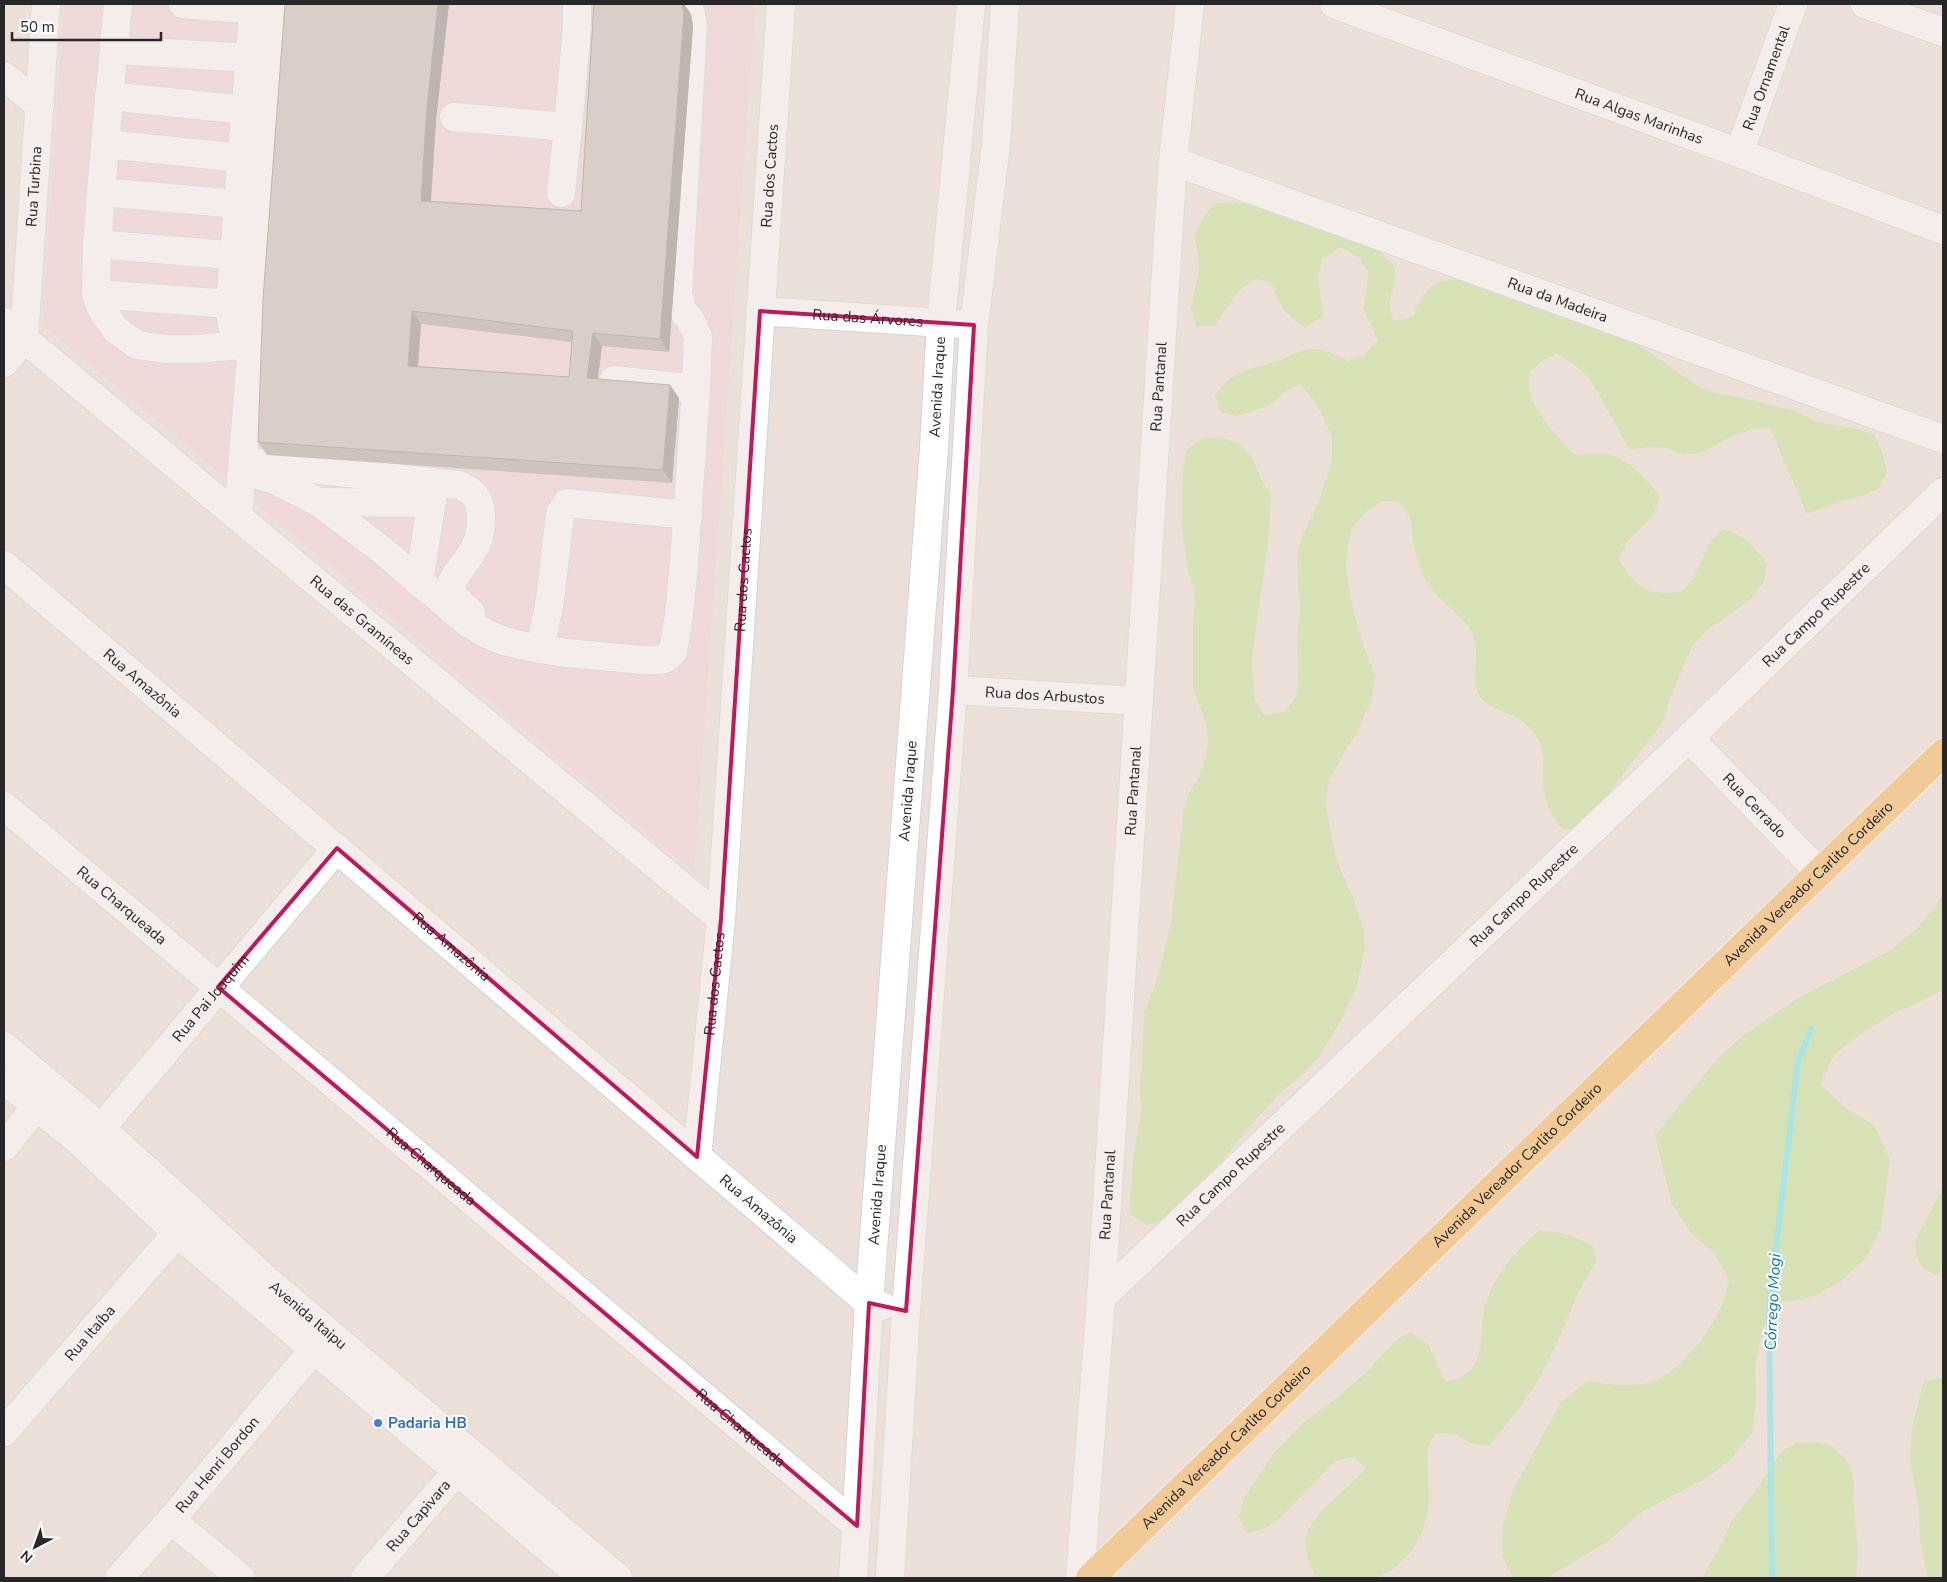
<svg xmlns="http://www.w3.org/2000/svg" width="1947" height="1582" font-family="'Nunito Sans',sans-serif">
	<rect width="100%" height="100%" fill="#ebdfd7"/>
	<path fill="#f3d3da" d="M64,4H755L694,872L42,324Z"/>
	<path fill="#bce78e" d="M1232,201L1251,205L1298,219L1315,228L1336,232L1373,244L1395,267L1394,286L1389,302L1393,321L1413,317C1427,282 1436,277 1474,281L1633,341L1698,386L1715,393L1734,396L1796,411L1817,422L1858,429L1875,436L1883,454L1887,472L1878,489L1860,497L1841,501L1807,514L1770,428L1752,429L1733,436L1701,453L1683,454L1666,448L1648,447L1630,450L1590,379L1575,365L1557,354L1542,361L1529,374C1529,381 1528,388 1530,394C1538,417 1559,437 1574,455C1585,455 1605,453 1615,456C1633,464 1648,481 1660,496L1653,515L1627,542L1619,559C1636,588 1647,596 1681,592L1694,578L1709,544L1722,529C1746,536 1751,544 1767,563L1764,581L1752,598L1705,632L1692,647L1670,697L1663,722L1614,786L1604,802L1579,828L1562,830C1555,819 1548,808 1545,796C1540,778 1548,757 1538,740C1532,729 1522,719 1511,715C1500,710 1489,707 1481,698C1469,682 1479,660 1475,642C1469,617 1444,606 1430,587C1420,575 1416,552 1412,537C1411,531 1412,524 1410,518C1408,513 1403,507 1399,502L1382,501L1367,511L1352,528L1347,549L1346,569L1353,610L1365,651L1376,676L1372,697L1357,733L1347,748L1329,780L1326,800L1328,818L1337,861L1353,897L1364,931L1365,949L1356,989L1339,1024L1318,1058L1305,1072L1278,1095L1251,1125L1227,1155L1205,1186L1164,1221L1146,1225L1129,1213L1133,1159L1142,1105L1139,1088L1142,1069L1144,1012L1158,977L1171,923L1184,808L1190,791L1199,776L1205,760L1208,742L1206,724L1193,688V622L1195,604L1194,587L1188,570L1182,527L1183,470L1186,450L1201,439L1220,437L1239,443L1253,459L1261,479L1271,495L1269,536L1252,657L1254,698L1264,715L1284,712L1296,697L1298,680L1297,638L1300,610L1298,587L1297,552L1304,533L1320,499L1332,459V438L1324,418L1313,399L1300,384L1284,392L1271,405L1237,416L1220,412L1215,396C1234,367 1249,371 1278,361C1290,356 1301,349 1315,349C1327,350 1338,356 1348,361L1364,355L1378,340L1363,308L1367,290L1368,271L1358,257L1341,247L1322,260L1318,278L1323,316L1305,328C1283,312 1280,307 1271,282L1254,279L1236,294L1215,326H1196L1191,307L1199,271L1198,254L1194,235L1202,219L1214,204Z
		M1943,894V990L1887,1017L1858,1036L1834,1055L1820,1084L1846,1108L1874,1125L1890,1159L1881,1227L1866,1258L1842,1280L1814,1297L1783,1302L1762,1330L1755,1367L1756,1400L1752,1433L1732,1458L1707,1478L1643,1511L1607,1542L1547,1578H1513L1502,1555L1503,1523L1514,1488L1561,1402L1588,1381C1609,1384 1636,1389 1656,1380C1682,1370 1707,1334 1719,1311C1724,1302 1726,1291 1729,1281L1715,1254L1691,1233L1672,1205L1655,1135L1719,1057L1744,1035L1796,999L1889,951L1914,931L1934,909Z
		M1943,1187V1258L1938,1276L1924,1269L1916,1255L1915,1240Z
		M1538,1231C1561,1231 1571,1235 1592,1245L1597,1260L1578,1293L1556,1346L1539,1379L1517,1411L1489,1446L1470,1443L1455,1434L1436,1433C1433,1438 1428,1444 1428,1450C1426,1462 1429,1482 1429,1496C1429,1529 1409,1569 1373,1578C1361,1581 1331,1578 1316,1578C1311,1567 1305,1555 1305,1542C1306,1517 1350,1488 1366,1469L1354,1457L1335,1461L1280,1518L1266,1528L1247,1533L1239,1517L1244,1498L1274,1453L1303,1423L1334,1400L1367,1372L1394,1342L1410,1332L1428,1344L1445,1381C1450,1380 1458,1379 1463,1376C1488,1362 1478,1329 1485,1306C1493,1277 1516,1251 1538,1231Z
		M1941,1378L1943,1379V1578H1928L1920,1541L1919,1509L1910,1461L1912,1429L1924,1381Z
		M1814,1442L1832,1446L1847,1461L1854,1480L1853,1499L1858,1550L1856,1578H1702L1722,1543L1731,1522L1760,1484L1780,1453L1795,1443Z"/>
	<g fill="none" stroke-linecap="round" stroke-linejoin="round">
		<path stroke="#61e9f6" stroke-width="6" d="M1772,1578L1769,1307L1798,1061L1811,1029"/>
		<defs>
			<g id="minor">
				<path d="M118,4L105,144L97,244L96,294L100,306L115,329L137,345L166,349H197L241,345"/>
				<path d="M183,4L254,10"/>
				<path d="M681,4L691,14L693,26L678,292L682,310L690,319L698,336L696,389"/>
				<path id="s1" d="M1334,4L1739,153L1943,230"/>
				<path d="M1865,4L1943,32"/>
				<path d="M115,50L250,58"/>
				<path d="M4,76L40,106"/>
				<path d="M109,96L246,110"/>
				<path d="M454,117L568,127L561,193"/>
				<path d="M568,127L577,27V4"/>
				<path d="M105,144L242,158"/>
				<path id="s2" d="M1739,153L1793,4"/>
				<path id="s3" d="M1173,161L1943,439"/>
				<path d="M101,192L238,204"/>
				<path d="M97,244L252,257"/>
				<path d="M96,294L230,304"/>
				<path id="s4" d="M760,311L960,324"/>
				<path id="s5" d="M4,322L721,919"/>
				<path d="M251,356C233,337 231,330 230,304L254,4"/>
				<path id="s6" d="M4,363L24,339L46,4"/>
				<path d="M255,463L459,485C466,488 474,492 477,499C484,511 481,534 476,545C470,558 459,569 452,582C449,596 462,604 471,613"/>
				<path d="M243,470L277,481L318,502L377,546L467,622C479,630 491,637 505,641C543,652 583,655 622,658C635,659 651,662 664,659C668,657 670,655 673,652L679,615L684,563L696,389L614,380"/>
				<path d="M318,502L432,503"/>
				<path d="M238,517L280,4"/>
				<path id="s7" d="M4,565L869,1303L882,1306"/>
				<path d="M419,583L434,486"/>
				<path d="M540,649L550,600L560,514L567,503L688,515"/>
				<path id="s8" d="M953,690L1139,701"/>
				<path id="s9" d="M1689,738L1819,872"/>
				<path id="s10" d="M4,806L857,1526"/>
				<path id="s11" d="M4,1046L101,1128L269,1282L618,1578"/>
				<path d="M4,1080L80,1142L177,1233L583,1578"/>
				<path id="s12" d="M85,1138L101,1128L337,848"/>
				<path d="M4,1147L48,1092"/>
				<path id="s13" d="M697,1157L721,919L781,4"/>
				<path id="s14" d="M1101,1298L1689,738L1943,492"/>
				<path id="s15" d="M4,1432L177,1233"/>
				<path d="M171,1520L241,1578"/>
				<path id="s16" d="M119,1578L171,1520L325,1336"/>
				<path id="s17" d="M365,1578L468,1458"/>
				<path id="s18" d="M853,1578L869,1303L934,448L941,322L971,4"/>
				<path d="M890,1578L906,1311L953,690L974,325L996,144L1005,4"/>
				<path id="s19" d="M1080,1578L1101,1298L1173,161L1190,4"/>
			</g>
			<g id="major">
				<path id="s20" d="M1090,1578L1943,753"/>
			</g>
		</defs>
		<use href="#minor" stroke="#ccd4e2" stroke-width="30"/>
		<use href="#major" stroke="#fff" stroke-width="30"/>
		<use href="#minor" stroke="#fff" stroke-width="28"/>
		<use href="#major" stroke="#fab24d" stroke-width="28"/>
	</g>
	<path fill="#aaa29d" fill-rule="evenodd" d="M285,4H449L436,120L431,201L581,211L594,4H684L691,14L693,26L669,352L602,346L598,379L670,385L679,398L672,483L267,455L258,442ZM421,324L572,342L569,377L418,366Z"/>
	<path fill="#8b8480" d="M438,4H449L436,120L430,213L421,201L427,107Z
		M682,4H684L691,14L693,26L669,352L660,339Z
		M412,311L421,324L417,378L408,366Z
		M593,333L602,346L596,390L587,378Z
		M670,385L679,398L672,483L663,470Z"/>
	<path fill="#c6bcb7" stroke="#8b8480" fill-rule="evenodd" d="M285,4H438L427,107L421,201L581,211L594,4H682L684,13L660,339L593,333L587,378L670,385L663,470L258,442L263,299ZM412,311L573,331L569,377L408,366Z"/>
	<path d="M0 0H1947V1582H0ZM760,311L974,325L953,690L906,1311L869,1303L857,1526L218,987L337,848L697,1157L721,919Z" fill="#ebdfd7" fill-opacity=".55" fill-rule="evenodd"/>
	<path fill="none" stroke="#c2185b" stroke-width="4" stroke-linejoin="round" d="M760,311L974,325L953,690L906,1311L869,1303L857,1526L218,987L337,848L697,1157L721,919Z"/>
	<circle fill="#3f7fe0" stroke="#fff" stroke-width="2" cx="378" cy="1423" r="5"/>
	<g text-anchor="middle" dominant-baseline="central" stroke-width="4" stroke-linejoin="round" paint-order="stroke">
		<g font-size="15" fill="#272727" stroke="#fff">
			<text stroke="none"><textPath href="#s2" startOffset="80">Rua Ornamental</textPath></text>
			<text stroke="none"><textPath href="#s1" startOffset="325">Rua Algas Marinhas</textPath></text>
			<text stroke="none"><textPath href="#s13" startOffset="984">Rua dos Cactos</textPath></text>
			<text stroke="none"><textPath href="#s6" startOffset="184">Rua Turbina</textPath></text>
			<text stroke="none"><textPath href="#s3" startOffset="409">Rua da Madeira</textPath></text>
			<text stroke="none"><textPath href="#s4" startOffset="108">Rua das Árvores</textPath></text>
			<text stroke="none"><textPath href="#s18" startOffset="1194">Avenida Iraque</textPath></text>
			<text stroke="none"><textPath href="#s19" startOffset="1194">Rua Pantanal</textPath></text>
			<text stroke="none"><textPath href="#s13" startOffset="579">Rua dos Cactos</textPath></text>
			<text stroke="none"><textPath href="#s14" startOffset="989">Rua Campo Rupestre</textPath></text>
			<text stroke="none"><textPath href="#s5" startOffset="466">Rua das Gramíneas</textPath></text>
			<text stroke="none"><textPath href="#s7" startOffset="182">Rua Amazônia</textPath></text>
			<text stroke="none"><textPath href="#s8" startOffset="92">Rua dos Arbustos</textPath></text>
			<text stroke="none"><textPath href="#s18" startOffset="789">Avenida Iraque</textPath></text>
			<text stroke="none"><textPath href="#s19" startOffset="789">Rua Pantanal</textPath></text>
			<text stroke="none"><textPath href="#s9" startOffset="94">Rua Cerrado</textPath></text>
			<text stroke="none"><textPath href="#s20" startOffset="999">Avenida Vereador Carlito Cordeiro</textPath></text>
			<text stroke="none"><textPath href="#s14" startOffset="584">Rua Campo Rupestre</textPath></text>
			<text stroke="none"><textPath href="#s10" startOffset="154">Rua Charqueada</textPath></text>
			<text stroke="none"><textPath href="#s7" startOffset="588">Rua Amazônia</textPath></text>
			<text stroke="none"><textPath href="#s13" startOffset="174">Rua dos Cactos</textPath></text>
			<text stroke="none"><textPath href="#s12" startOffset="189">Rua Pai Joaquim</textPath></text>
			<text stroke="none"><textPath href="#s20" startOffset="594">Avenida Vereador Carlito Cordeiro</textPath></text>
			<text stroke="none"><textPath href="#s10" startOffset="559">Rua Charqueada</textPath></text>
			<text stroke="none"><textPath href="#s14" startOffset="179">Rua Campo Rupestre</textPath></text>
			<text stroke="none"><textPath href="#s18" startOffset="384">Avenida Iraque</textPath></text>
			<text stroke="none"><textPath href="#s19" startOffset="384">Rua Pantanal</textPath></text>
			<text stroke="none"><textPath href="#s7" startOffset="992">Rua Amazônia</textPath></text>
			<text stroke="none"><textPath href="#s11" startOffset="406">Avenida Itaipu</textPath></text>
			<text stroke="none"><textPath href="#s15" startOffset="131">Rua Itaíba</textPath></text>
			<text stroke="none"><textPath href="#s10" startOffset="964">Rua Charqueada</textPath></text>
			<text stroke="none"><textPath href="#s20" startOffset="189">Avenida Vereador Carlito Cordeiro</textPath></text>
			<text stroke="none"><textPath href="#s16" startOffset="150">Rua Henri Bordon</textPath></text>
			<text stroke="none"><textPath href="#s17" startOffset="82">Rua Capivara</textPath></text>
		</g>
		<g font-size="15" font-weight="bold" fill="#366cbe" stroke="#fff" text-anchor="start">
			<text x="388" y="1423">Padaria HB</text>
		</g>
		<g font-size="16" font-style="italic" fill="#057f97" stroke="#fff">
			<text transform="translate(1773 1302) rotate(-87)">Córrego Mogi</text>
		</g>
	</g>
	<rect width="1947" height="1582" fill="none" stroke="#272727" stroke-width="10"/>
	<g transform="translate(35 1547) rotate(221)" stroke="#ffffff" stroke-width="4" paint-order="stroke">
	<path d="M0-4L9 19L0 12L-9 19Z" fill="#272727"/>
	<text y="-8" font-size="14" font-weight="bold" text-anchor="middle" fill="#272727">N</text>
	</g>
	<path d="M12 32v8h149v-8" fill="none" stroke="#272727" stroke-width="2.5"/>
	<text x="20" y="32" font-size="15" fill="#272727" stroke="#ffffff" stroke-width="4" paint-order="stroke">50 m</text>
</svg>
